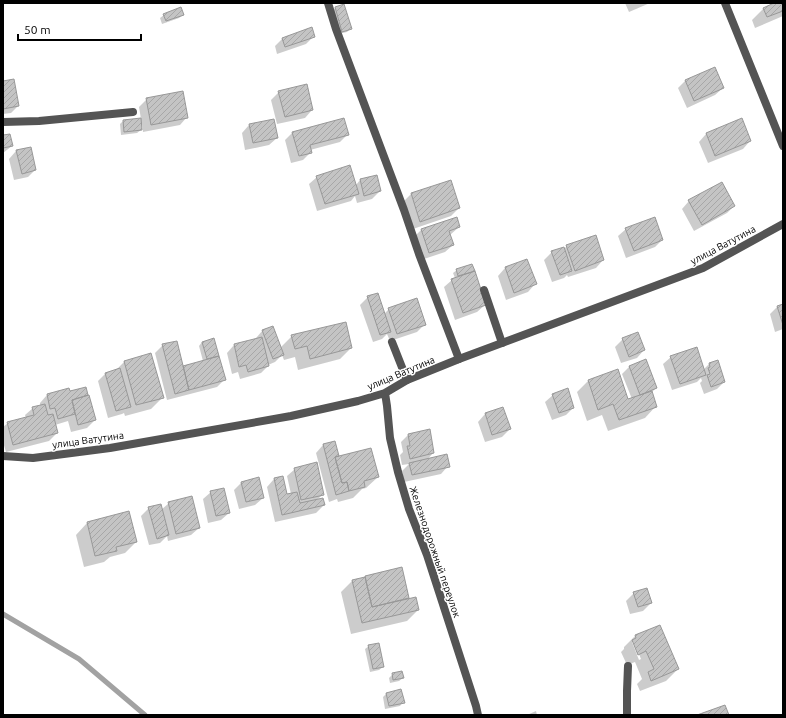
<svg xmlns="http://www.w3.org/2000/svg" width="786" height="718" font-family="Ubuntu,sans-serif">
	<defs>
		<pattern id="building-hatch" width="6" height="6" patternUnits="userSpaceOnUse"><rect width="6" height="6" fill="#c4c4c4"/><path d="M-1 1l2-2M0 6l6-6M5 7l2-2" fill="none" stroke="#a7a7a7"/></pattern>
	</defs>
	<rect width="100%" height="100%" fill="#fff"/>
	<path fill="#0003" fill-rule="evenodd" d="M625,3H650L629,12Z
		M776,3H783V16L755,28L752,20L763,9Z
		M344,5L351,28L347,32L338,34L332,11L335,8Z
		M164,15H183L179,18L162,24L160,18Z
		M314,36L306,44L277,54L275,46L282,39Z
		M686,80L723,88L715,95L687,108L678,88Z
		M3,82L18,106L11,113L3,114Z
		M279,92L312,110L305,118L277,124L271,100Z
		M147,99L187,117L180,125L143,132L142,124H140L141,130L137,133L121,135L120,124L123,121L141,119L139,107Z
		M273,120L277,138L269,145L245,150L242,133L249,125Z
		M741,120L750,141L743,149L708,163L699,142L706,134Z
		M292,133L348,134L340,142L310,150L311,152L303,160L291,163L285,140Z
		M3,136L12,146L3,153Z
		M16,151L35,170L28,177L14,180L9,159Z
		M317,177L356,185L360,180L380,191L372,199L357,203L355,196L351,201L317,211L309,184Z
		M450,181L459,208L451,216L413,229L404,201L411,194Z
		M689,201L734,206L727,213L694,231L682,209Z
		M459,227L450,235L453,245L445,252L421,260L414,237L421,230Z
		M626,229L662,240L655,247L626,258L618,236Z
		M567,246L603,260L596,268L568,277L567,275L564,278L552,282L544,260L552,252L564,249Z
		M527,260L535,284L528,292L506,300L498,276L505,268Z
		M472,265L485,305L477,312L455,320L444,287L452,280L455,278L453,273L457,270Z
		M368,297L384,314L389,309L425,324L417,332L390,341L387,334L382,339L373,342L360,305Z
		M783,305V329L775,332L770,314L777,307Z
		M263,330L280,348L292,336L351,348L340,359L298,370L295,357L284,360L282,355L275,362L268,365V366L261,373L240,379L238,372L232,374L227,353L234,345L256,340V338Z
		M214,339L224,380L217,387L167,400L155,353L163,345L182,367L203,361L199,346L202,342Z
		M623,339L644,350L637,358L621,363L615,347Z
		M151,354L163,397L151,409L125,416L124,413L122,414L108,418L98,381L106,373L115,371L124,362Z
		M671,357L703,370L709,364L717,362L724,382L717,389L704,394L700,383L702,381L701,378L697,382L672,390L663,364Z
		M630,366L656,388L651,393L656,406L645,418L608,431L602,415L587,421L577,392L588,381L617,371L628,401L632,399L622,374Z
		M85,388L95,420L87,428L71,432L68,421L55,425L57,433L49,441L6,452L3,442V427L8,423L26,418L25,415L33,408L40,406V403L47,395L69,390V392Z
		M553,395L573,408L566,415L552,420L545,402Z
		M503,409L510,429L502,437L485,442L478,422L485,414Z
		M408,435L433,453L427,460L448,466L441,474L404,482L402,471L409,464L402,465L400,455L403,452L401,442Z
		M323,445L336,458L378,477L366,488L362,489L353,498L338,502L337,499L329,502L316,453Z
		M295,469L323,494L317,500L324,505L316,513L275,522L267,487L274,479L282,478L286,496L291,494L287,476Z
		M242,482L263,498L255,505L239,509L234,490Z
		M211,492L229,513L221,520L208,523L203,499Z
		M169,503L199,528L191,535L168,541L167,536L160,543L149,545L141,516L149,508L161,510Z
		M129,512L136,542L125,553L110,557L104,562L84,567L76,535L87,523Z
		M401,568L408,599L418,610L407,621L351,634L341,592L352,581L364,578L365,577Z
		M634,593L651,603L643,611L630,614L626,601Z
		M660,626L678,669L666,681L640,691L637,684L642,679L635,662L627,665L621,652L624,649V647L635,636ZM632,642H634L641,659L639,660Z
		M369,646L383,667L379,670L370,672L365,649Z
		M393,674L403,678L399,681L390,683L389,678Z
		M401,690L403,702L400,706L385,709L383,697L386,694Z
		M536,711L537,715H527Z"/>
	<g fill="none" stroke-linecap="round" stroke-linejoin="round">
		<path stroke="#a2a2a2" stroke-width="5" d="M3,614L79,659L145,715"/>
	</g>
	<path fill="url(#building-hatch)" stroke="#989898" d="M774,3H783V11L767,17L763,8Z
		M344,4L352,29L342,32L335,7Z
		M181,7L184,15L166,21L163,14Z
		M312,27L315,37L285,47L282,38Z
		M715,67L724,88L694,101L685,80Z
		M14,79L19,106L3,109V81Z
		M307,84L313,110L285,117L278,91Z
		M183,91L188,118L151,125L146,98Z
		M141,118L142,130L124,132L123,120Z
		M344,118L349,135L310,145L312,153L299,156L292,132Z
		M742,118L751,141L715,156L706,133Z
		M274,119L278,138L253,143L249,124Z
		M10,134L13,146L3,148V135Z
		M31,147L36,170L22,174L16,150Z
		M350,165L359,194L325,204L316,176Z
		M377,175L381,191L364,196L360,179Z
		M451,180L460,208L420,222L411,193Z
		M722,182L735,206L702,225L688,200Z
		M457,217L460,227L449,231L454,245L429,253L421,229Z
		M655,217L663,240L634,251L625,228Z
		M596,235L604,260L575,271L566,245Z
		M564,247L572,271L560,275L551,251Z
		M527,259L537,284L514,293L505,267Z
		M472,264L475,271L458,276L456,269Z
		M475,271L486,305L463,313L451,279Z
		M378,293L391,332L380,335L367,296Z
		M417,298L426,325L397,334L388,308Z
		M783,304V325L777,306Z
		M346,322L352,348L310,359L307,346L295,349L291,335Z
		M273,326L284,355L273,359L262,330Z
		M638,332L645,350L629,357L622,338Z
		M262,337L269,366L248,372L246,365L239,367L234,344Z
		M214,338L219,356L207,359L202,342Z
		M177,341L189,390L175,394L162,344Z
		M697,347L706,375L680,384L670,356Z
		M151,353L164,398L136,405L124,361Z
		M219,356L226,380L189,390L183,366Z
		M646,359L657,388L640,395L629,366Z
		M718,360L725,382L711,387L707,375L710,374L708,368L710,367L709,363Z
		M120,368L131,407L116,411L105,373Z
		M618,369L628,399L652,391L657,407L619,420L613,404L598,410L588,380Z
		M86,387L88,395L72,400L75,414L58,419L55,408L50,409L47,394L69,388L70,391Z
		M568,388L574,408L559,413L552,394Z
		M89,395L96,420L78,425L72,400Z
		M45,404L48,415L53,414L58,433L13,445L7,422L34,415L32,407Z
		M503,407L511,429L492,435L485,413Z
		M430,429L434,453L410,459L407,446H410L408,434Z
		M335,441L339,456L335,457L342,483L347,482L349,491L336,495L323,444Z
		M371,448L379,477L364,481L365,487L349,491L347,482L342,483L335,457Z
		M447,454L450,467L412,475L409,463Z
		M317,462L324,495L301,500L294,468Z
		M283,476L287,494L297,492L300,503L323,498L325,505L282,515L274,478Z
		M259,477L264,498L246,502L241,482Z
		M224,488L230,513L216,516L210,491Z
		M192,496L200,528L176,534L168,502Z
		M161,504L169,535L157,539L148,507Z
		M129,511L137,542L116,547L117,551L95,556L87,522Z
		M402,567L409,598L372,607L365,576Z
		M365,577L372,607L416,597L419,610L362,623L352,580Z
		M647,588L652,603L638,607L633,592Z
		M660,625L679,669L651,681L648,672L654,669L646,651L638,655L632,640L636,638L635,635Z
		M379,643L384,667L373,669L368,645Z
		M402,671L404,678L393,680L392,673Z
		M401,689L405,703L389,706L386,693Z
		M725,705L729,715H697Z"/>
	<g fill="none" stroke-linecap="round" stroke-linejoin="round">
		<path stroke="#545454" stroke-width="8" d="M328,3L336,29L404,210L419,254L459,359
			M3,122L39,121L133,112
			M484,290L502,343
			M392,342L407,380
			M627,715V691L628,666"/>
		<path stroke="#545454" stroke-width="8" d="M725,3L783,146
			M385,393L387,406L390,438L398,472L409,509L427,555L476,706L478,715
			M3,456L33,458L110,448L291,416L358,401L385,393L407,380L459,359L703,268L783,224"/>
	</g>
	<g text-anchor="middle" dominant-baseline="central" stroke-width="3" stroke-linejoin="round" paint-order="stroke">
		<g font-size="10" fill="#000" stroke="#fff">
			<text transform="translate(723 245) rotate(-28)">улица Ватутина</text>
			<text transform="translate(401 373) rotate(-23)">улица Ватутина</text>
			<text transform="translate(88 440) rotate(-8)">улица Ватутина</text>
			<text transform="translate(435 552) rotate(71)">Железнодорожный переулок</text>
		</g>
	</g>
	<rect width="786" height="718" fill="none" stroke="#000000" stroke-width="8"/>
	<path d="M18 34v6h123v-6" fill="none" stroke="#000000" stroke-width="2"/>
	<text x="24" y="34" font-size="12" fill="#000000" stroke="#ffffff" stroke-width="3" paint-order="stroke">50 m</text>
</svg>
